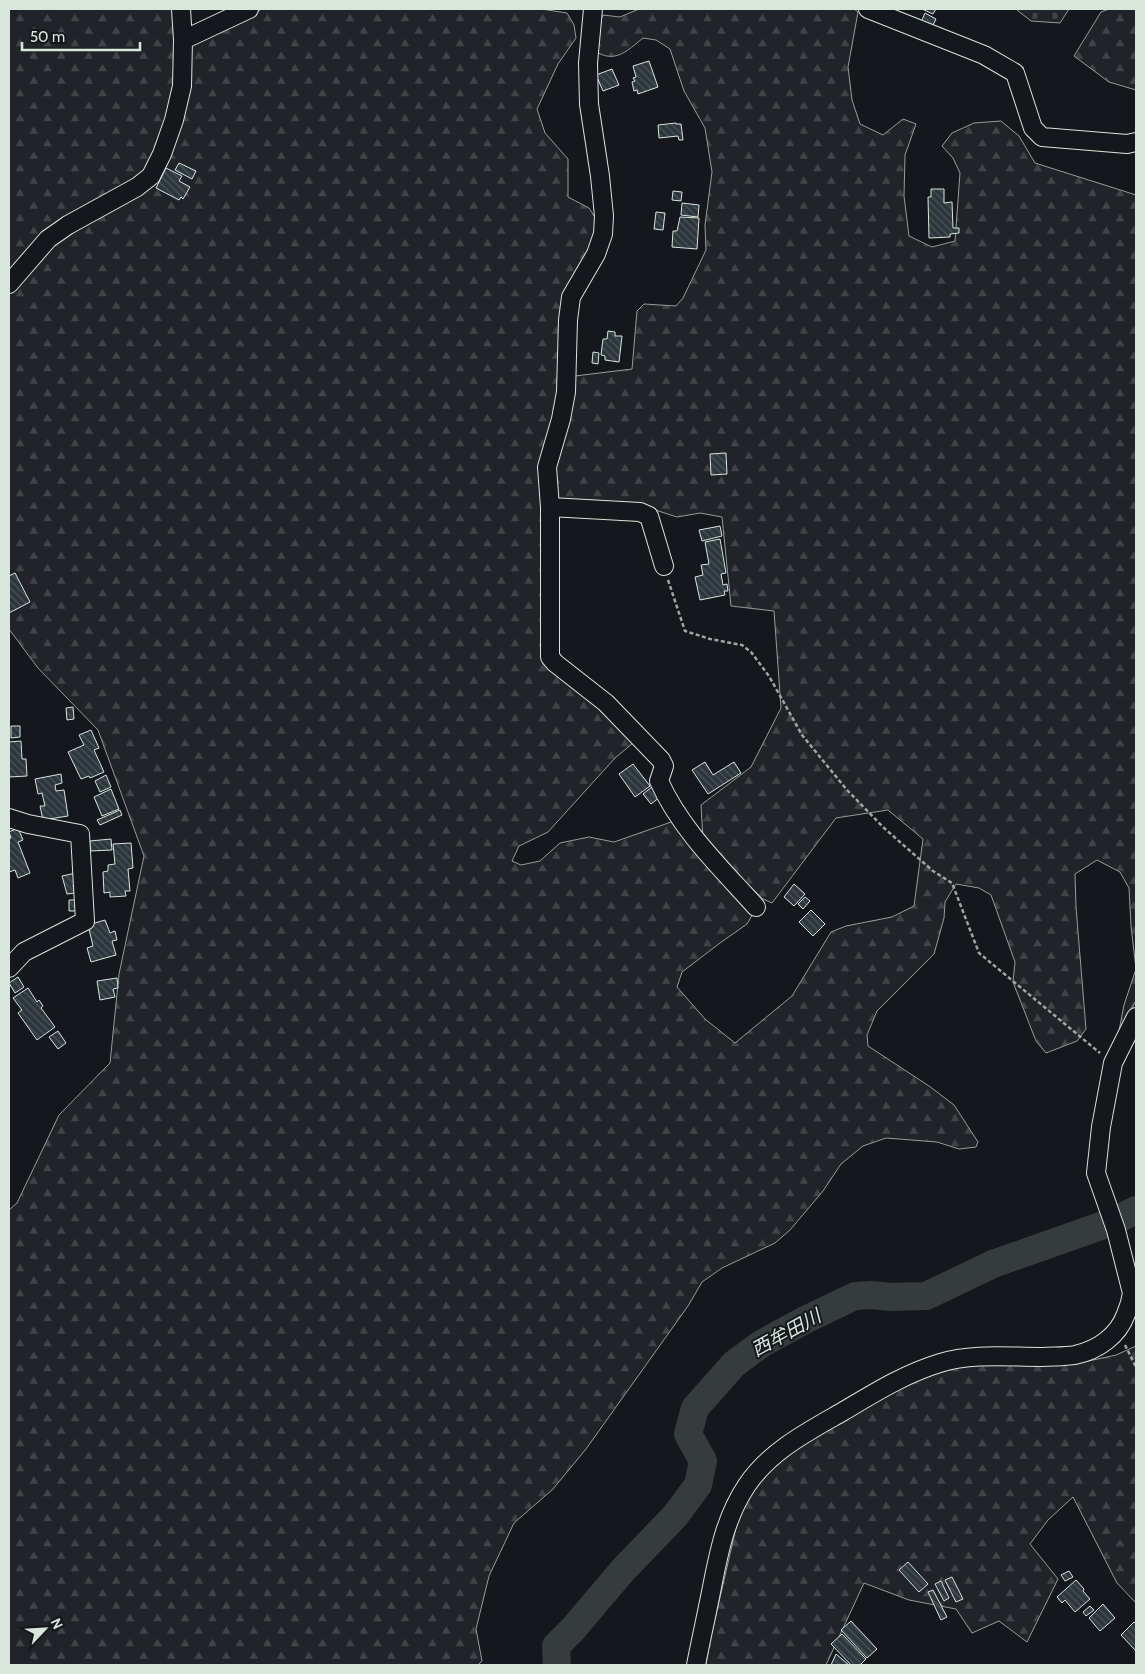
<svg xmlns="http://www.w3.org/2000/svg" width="1145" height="1674" font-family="Cabin,'Noto Sans JP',sans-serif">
	<defs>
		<pattern id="forest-firs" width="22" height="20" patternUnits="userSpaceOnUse" patternTransform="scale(1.25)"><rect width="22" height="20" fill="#202428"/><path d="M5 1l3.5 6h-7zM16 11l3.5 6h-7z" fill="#404447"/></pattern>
		<pattern id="cemetery-stones" width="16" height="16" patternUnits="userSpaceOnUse" patternTransform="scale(1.25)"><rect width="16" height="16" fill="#202428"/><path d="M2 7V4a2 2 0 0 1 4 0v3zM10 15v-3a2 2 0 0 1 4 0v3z" fill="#404447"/></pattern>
		<pattern id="building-back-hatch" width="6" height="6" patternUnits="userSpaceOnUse" patternTransform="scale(1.25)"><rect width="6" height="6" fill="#2c363c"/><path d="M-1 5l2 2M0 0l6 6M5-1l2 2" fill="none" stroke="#4a5358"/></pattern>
	</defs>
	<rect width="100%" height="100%" fill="#14181c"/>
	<path fill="url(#forest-firs)" stroke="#939e99" d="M9,9H173L174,31L179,48L262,9H541L567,13L574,25L576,38L558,64L537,109L545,133L568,159V197L589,208L596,219L599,234L565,300L561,390L542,463L541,476L546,518V577L542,646L546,660L555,668L630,730L633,743L615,758L548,832L519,846L512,861L521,865L540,861L560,843L589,837L614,842L674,821L754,912L747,924L720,943L682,972L677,987L705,1019L735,1043L792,996L831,932L846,926L892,917L914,906L923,839L888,810L836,818L772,903L763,899L703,840L701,805L751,767L781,708L774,611L731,606L722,517L700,513L677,517L646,507L559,504L554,500L553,467L570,403L575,376L632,369L637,311L644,304L676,306L683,298L706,250L705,225L712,172L705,128L684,91L670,49L656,40L643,38C627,51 615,64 595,51C596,39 597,26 603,15L620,17L639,9H854L858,12L848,67L852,100L860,124L883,135L903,119L916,124L905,155L904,196L909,236L932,247L955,241L960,173L953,158L942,146L952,133L974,123L1001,121L1019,136L1035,163L1136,195V1001L1119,1031L1124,1005L1136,969L1131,926L1129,888L1120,872L1097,860L1075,874L1076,907L1086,1029L1077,1041L1046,1053L1036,1041L1013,982L1015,962L991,895L979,888L956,884L945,902L944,918L934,954L877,1011L867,1035L868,1046L929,1086L954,1105L978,1142L976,1147L959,1149L937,1142L886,1138L863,1146L841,1164L823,1191L790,1230L775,1243L722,1268L702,1282L688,1306L586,1449L553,1489L514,1523L489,1576L476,1629L482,1661L478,1665H9V1210L17,1203L59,1115L110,1063L119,974L144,856L98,730L38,668L9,629Z
		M1109,9H1136V90L1109,82L1074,56L1101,12Z
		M1136,1346V1603L1117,1583L1073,1497L1048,1520L1030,1544L1058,1579L1027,1642L999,1621L972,1633L956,1609L909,1600L864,1583L826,1665H706L710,1641L739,1515L746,1498L768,1471L791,1451L913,1380L947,1369L989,1363L1075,1364L1116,1355Z"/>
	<path fill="url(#cemetery-stones)" stroke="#939e99" d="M1019,9H1069L1060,23L1031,21L1017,10Z"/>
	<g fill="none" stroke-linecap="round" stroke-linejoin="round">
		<path stroke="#363b3e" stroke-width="28" d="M557,1665L556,1646L573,1629L623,1570L675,1516L698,1485L703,1461L688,1434L695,1408L734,1364L761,1344L805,1320L855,1296L871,1295L891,1297L926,1296L993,1264L1112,1222L1136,1210"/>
	</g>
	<path fill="url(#building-back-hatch)" stroke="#d8e6dc" d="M922,9H936L933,14Z
		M925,13L936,19L932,27L921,22Z
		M649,61L658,87L638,94L637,90L634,91L632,82L635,81L633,78L636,77L633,66Z
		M612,69L619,85L603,91L596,75Z
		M676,123V124H681L683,140H679L678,136L659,138L658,125Z
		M179,163L196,171L192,179L175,170Z
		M166,168L182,176L179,181L190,187L183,199L181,197L179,200L156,188Z
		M931,189H944V203L952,202L953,228H959V233L950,234V237L929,238L928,197H931Z
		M673,191L682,192L681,201L672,200Z
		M682,203L699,205L698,217L681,215Z
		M656,212L665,213L663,230L654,229Z
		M680,217L699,218L697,249L672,247L673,231H677Z
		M608,331L615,332V336H622L619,362L605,360V356L601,355L603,339H607Z
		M593,352L599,353L598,364L592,363Z
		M726,453L727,474L711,475L710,454Z
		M720,526L722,536L702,541L699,530Z
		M720,539L726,573L721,574L723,585L727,584L728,591H724L725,595L700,600L695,577L703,575L701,565L709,564L705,542Z
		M15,573L30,602L9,613V576Z
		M73,707L74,719L67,720L66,708Z
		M11,726H20V737L11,738Z
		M91,730L99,748L94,750L104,772L90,778L89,776L81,779L68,752L84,745L79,735Z
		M21,741L22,759H26L27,776L9,777V742Z
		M705,762L713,775L734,762L741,773L708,794L692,770Z
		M633,764L650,786L635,797L619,774Z
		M61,774L62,783L55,785L56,791L64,790L68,816L43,820L40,806H45L42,793L38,794L35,779Z
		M106,775L111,787L100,792L95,781Z
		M652,787L660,797L651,804L643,794Z
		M111,789L119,809L102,816L94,797Z
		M120,810L122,815L100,825L97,820Z
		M18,828L23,840L18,842L30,873L18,878L15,870L9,872V839L11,838L9,832Z
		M111,839L112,850L90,851V841Z
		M131,843L133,868L128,869L130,891H125L126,896L110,897V892L104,893L103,872L108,871V865L115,864L113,844Z
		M76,873L78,884L73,885L75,893L67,894L62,876Z
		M794,884L805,894L794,906L784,897Z
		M805,897L810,901L803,909L798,904Z
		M69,900H80V911H69Z
		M811,910L825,924L813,936L799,922Z
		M105,920L110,933L115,931L117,940L112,941L116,955L91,962L87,948L93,946L88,925Z
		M18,977L24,987L15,993L9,983Z
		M117,978L118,988L113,989L115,997L100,1000L97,981Z
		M28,988L37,1002L39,1000L43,1006L41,1008L55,1027L37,1040L18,1013L22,1010L13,998Z
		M58,1031L66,1043L58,1049L49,1037Z
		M908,1562L928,1584L919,1592L899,1570Z
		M1069,1571L1073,1577L1065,1581L1061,1575Z
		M952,1577L963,1599L956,1602L945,1580Z
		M1076,1580L1084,1589L1083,1591L1090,1599L1075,1612L1065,1600L1062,1603L1057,1597Z
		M941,1581L949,1598L944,1601L935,1584Z
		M933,1590L947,1617L941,1620L928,1592Z
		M1103,1604L1115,1618L1100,1631L1089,1618Z
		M1090,1606L1094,1610L1086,1616L1083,1612Z
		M851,1621L877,1649L867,1658L841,1630Z
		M1134,1622L1136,1624V1651L1121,1635Z
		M842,1634L866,1659L860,1665H851L831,1644Z
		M836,1654L849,1665H831Z"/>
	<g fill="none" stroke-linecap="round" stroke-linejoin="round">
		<defs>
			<path id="minor" d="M593,9L588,63L589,104L600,176L604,216L603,234L596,254L571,297L568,320L566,392L561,419L547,467L550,507V657L555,663L606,703L661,760L664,766L659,781C681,830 721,868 756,907
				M868,9L984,55L1015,73L1033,128L1042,137L1127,144L1136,142
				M183,40L249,9
				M9,284L48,239L68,225L137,187L151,176L162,154L174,120L182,86L183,40L181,9
				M550,507L640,512L649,516L664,566
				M9,818L28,824L80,834L85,921L24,952L9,968
				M696,1665C701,1639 707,1613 712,1587C719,1551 726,1516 747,1485C770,1451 807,1432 842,1412C874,1393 904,1374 940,1363C972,1353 1008,1357 1041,1357C1052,1356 1064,1357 1075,1355C1098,1350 1118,1336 1126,1314C1129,1307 1131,1300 1132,1293L1116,1230L1096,1173L1101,1127L1113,1063L1136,1017"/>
		</defs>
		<use href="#minor" stroke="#d8e6dc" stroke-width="20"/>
		<path stroke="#9da8a2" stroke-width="2.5" stroke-dasharray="4 2.5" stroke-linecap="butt" d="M668,580L685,631L710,639L742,645L751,652L769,676L802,735L847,790L884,828L933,871L952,883L979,953L1100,1053
			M1125,1345L1136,1367"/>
		<use href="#minor" stroke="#14181c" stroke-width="18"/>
	</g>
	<g text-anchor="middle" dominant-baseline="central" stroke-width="4" stroke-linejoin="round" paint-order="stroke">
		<g font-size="19" font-style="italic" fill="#d8e6dc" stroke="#14181c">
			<text transform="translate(786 1333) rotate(-29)">西牟田川</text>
		</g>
	</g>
	<rect width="1145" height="1674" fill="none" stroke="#d8e6dc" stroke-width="20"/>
	<g transform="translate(45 1629) rotate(65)" stroke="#14181c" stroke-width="4" paint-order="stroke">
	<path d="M0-4L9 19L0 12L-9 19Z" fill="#d8e6dc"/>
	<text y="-8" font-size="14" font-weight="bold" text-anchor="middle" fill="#d8e6dc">N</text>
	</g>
	<path d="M22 42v8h118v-8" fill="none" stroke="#d8e6dc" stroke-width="2.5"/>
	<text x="30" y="42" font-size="15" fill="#d8e6dc" stroke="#14181c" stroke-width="4" paint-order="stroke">50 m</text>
</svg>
